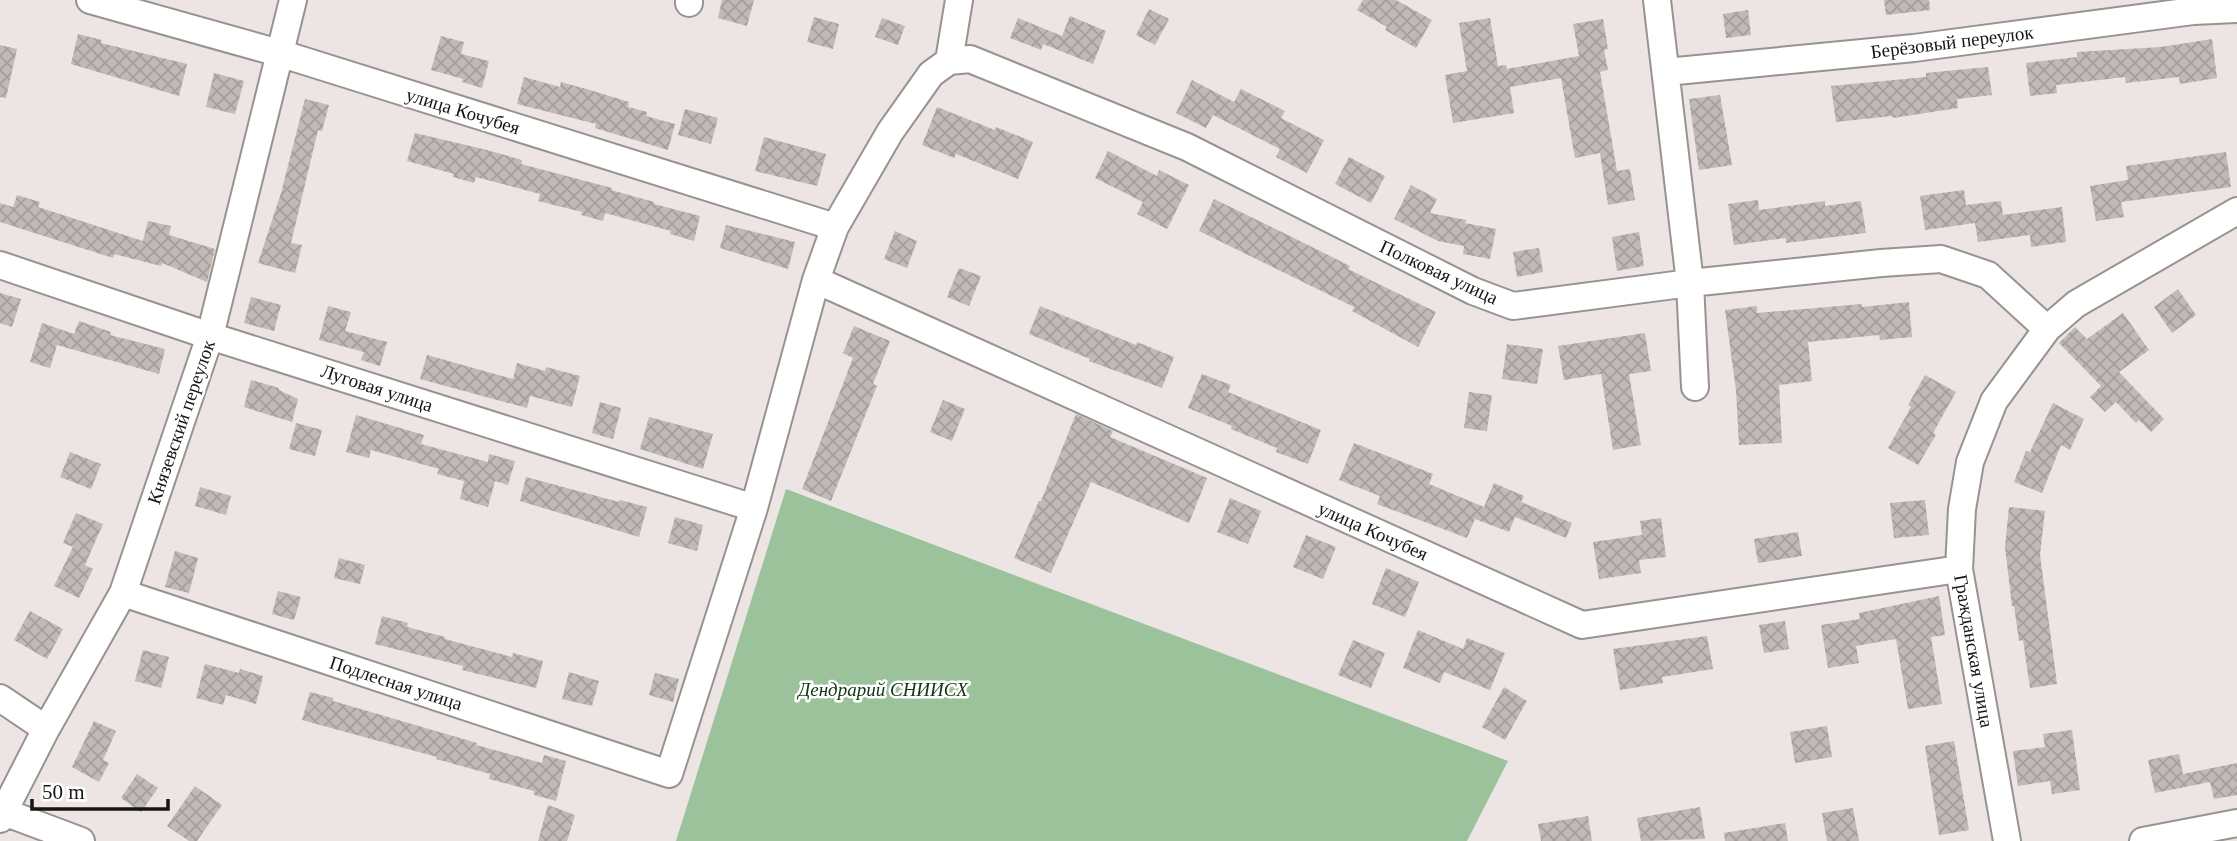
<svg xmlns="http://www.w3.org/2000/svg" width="2237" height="841" font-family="'Times New Roman',serif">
	<defs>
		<pattern id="building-cross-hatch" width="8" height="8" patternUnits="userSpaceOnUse" patternTransform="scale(1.75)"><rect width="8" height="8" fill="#c0bab7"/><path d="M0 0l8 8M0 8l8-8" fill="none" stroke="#a49f9c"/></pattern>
	</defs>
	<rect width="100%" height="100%" fill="#ece5e3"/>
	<path fill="#9bc29b" d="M786,489L1508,761L1467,841H676Z"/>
	<path fill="url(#building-cross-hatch)" d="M722,0H754L747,26L718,18Z
		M1363,0H1396L1432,20L1416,48L1385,30L1387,27L1357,10Z
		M1884,0H1929L1930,10L1886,15Z
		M1149,9L1169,19L1155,45L1136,35Z
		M1748,10L1751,35L1726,38L1723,14Z
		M1070,16L1106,31L1093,64L1043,44L1041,50L1010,38L1018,18L1062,36Z
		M814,17L839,24L833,49L807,42Z
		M882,18L905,26L898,45L875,37Z
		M1490,18L1498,66L1506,65L1507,69L1579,56L1573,24L1603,19L1608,49L1604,50L1608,70L1600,72L1617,171L1630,169L1635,200L1608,205L1600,153L1575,158L1561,78L1510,87L1514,113L1453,123L1445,75L1467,71L1459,23Z
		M78,34L102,40L101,43L187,64L179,96L71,64Z
		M441,36L464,42L461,54L489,61L482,88L462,82L463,79L431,70Z
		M2212,39L2217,78L2180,84L2179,77L2126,83L2125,77L2056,85L2057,93L2030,96L2026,63L2077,57V52L2161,47Z
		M0,45L17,49L6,98L0,97Z
		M1988,67L1992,95L1957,99L1958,108L1893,118L1892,116L1836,122L1831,86L1926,77V73Z
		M214,73L244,81L235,114L206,107Z
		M524,77L560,87L561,82L590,90L629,102L628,107L647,112L646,116L675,124L668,150L595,128L596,124L517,104Z
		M1192,80L1234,102L1241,89L1285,111L1281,118L1324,140L1307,173L1276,157L1280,149L1213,115L1206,128L1176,113Z
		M1720,95L1732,165L1699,170L1689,99Z
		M305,99L329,105L322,131L318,130L291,243L302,245L295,273L258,263L281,193Z
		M937,107L995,130L996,127L1033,142L1018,179L956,154L954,158L922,145Z
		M685,109L718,118L711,144L678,135Z
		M415,133L483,149L522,160L521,164L612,188L611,190L654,202V204L700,216L694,241L670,234L671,231L605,213L603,221L581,215L582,212L538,201L540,194L476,177L474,183L453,177L454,174L407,161Z
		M764,137L826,154L817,186L755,171Z
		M1108,151L1157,176L1159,170L1189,185L1167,229L1137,214L1143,202L1095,178Z
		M2226,152L2231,187L2121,202L2124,217L2096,221L2090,186L2128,180L2126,166Z
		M1349,157L1385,176L1371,203L1335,184Z
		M1411,185L1437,199L1430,213L1466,220L1465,223L1496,229L1490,259L1463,254L1464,246L1438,241L1394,219Z
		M1964,190L1966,205L2001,201L2003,215L2062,207L2066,242L2031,247L2030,235L1978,242L1975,223L1925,230L1920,196Z
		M17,195L40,202L38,207L143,241L148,221L171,226L169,235L215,249L207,282L162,263L161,266L114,254L113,258L0,222V203L13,207Z
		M1214,199L1302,242L1350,266L1348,269L1436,312L1418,347L1352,311L1354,307L1199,231Z
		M1758,200L1759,210L1825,201V206L1861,201L1866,233L1786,243V238L1734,245L1728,204Z
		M726,225L795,242L788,269L720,248Z
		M895,231L917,241L907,268L884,259Z
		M1639,232L1644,266L1617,271L1612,237Z
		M1539,248L1543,272L1517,277L1513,252Z
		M959,268L981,276L969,306L947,297Z
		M2178,289L2196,315L2172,333L2154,307Z
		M0,293L21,299L12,327L0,323Z
		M251,297L281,305L274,331L244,323Z
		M1909,302L1912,337L1880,340L1879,335L1808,342L1812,381L1779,385L1782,443L1739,445L1736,390L1725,310L1757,306V313L1862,304V307Z
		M328,306L351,312L345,331L387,342L380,366L361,360L364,352L319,340Z
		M1040,306L1136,345L1137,342L1174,357L1162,388L1089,361L1090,359L1029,334Z
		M2123,313L2149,350L2119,372L2164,419L2151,432L2139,420L2136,423L2116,402L2105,412L2090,397L2101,386L2059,343L2075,327L2087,339Z
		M79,321L111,332L110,335L165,349L159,374L57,345L50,368L30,362L42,323L74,334Z
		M854,326L890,341L873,384L877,386L831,501L802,489L853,358L843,353Z
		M1645,333L1651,371L1629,374L1641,445L1613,450L1601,374L1564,380L1558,346Z
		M1507,344L1543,349L1537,384L1502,379Z
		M427,355L513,379L517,363L545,371L546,367L580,376L572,407L530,396L527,408L420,379Z
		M1202,374L1231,385L1228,392L1321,430L1308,464L1276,452L1277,448L1231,429L1232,426L1188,408Z
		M1925,375L1956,392L1933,433L1936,435L1918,465L1888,448L1911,407L1908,405Z
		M251,380L279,388V390L298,399L292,422L244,407Z
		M1469,392L1492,395L1487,431L1464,428Z
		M943,400L965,409L952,441L930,432Z
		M600,402L621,408L613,439L592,433Z
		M2053,403L2084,419L2070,450L2061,445L2042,493L2014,482L2026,451L2030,452Z
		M1076,414L1113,431L1110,437L1207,478L1189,523L1091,482L1051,573L1014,558L1039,501H1041Z
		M356,415L424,435L421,444L488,462L489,454L515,461L508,485L495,481L488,507L460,499L464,481L437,474L439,469L371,450L369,458L346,452Z
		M649,417L713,434L703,469L640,449Z
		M296,423L322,430L315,456L289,449Z
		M1354,443L1433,474L1429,484L1484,507L1494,483L1524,496L1521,502L1572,523L1566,538L1515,517L1509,532L1475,519L1467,538L1377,504L1380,496L1339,480Z
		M70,452L101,464L91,489L60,477Z
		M526,477L619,502L620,500L647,507L639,537L520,501Z
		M200,487L231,496L226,515L195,506Z
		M1230,498L1261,511L1248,544L1217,532Z
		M1925,500L1929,535L1894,538L1890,503Z
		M2009,507L2045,511L2040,555L2057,684L2030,688L2023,640L2019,641L2014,606H2012L2005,547Z
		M76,513L103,524L85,565L93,569L79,598L54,586L73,547L63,543Z
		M675,517L703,525L697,551L668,543Z
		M1661,518L1666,557L1639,560L1641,573L1599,579L1593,542L1642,535L1640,521Z
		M1798,532L1802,556L1758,563L1754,539Z
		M1306,535L1336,547L1323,579L1293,567Z
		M175,551L198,558L189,593L165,587Z
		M339,558L365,565L360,584L334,578Z
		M1386,568L1419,582L1405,617L1372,604Z
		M278,591L301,597L294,620L272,614Z
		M1939,596L1945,635L1931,637L1942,704L1908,709L1896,639L1856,646L1859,663L1828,668L1821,625L1860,619L1859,613Z
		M30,611L63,629L47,659L14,640Z
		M382,616L408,623L407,627L445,637V639L512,657L513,653L543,661L536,688L462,670L463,666L375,644Z
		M1785,621L1789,649L1764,653L1759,625Z
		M1418,630L1463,649L1467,638L1505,653L1490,690L1444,672L1440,683L1403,668Z
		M1707,636L1713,669L1662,677L1663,683L1620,690L1613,649Z
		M1353,640L1385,653L1371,688L1338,675Z
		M143,650L169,657L161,688L135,681Z
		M205,664L239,673L240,669L263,676L256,704L226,695L223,705L196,698Z
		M569,672L599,681L592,706L562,699Z
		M655,673L679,679L673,702L649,695Z
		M1504,687L1527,701L1505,740L1482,727Z
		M310,692L333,698V701L477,743L476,745L542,763L544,755L566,761L556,801L534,795V791L489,779L490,774L436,759L437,757L302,720Z
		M94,721L116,731L103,760L109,763L99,782L72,767Z
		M1827,726L1832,757L1795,763L1790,732Z
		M2072,730L2080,790L2052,794L2050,781L2018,786L2013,751L2045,747L2043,734Z
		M1954,741L1969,830L1939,835L1925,746Z
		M2179,754L2183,774L2237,763V795L2214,799L2210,782L2155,793L2148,760Z
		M137,774L158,788L141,812L121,798Z
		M195,786L222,805L197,841H189L167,826Z
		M548,805L575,815L567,841H538Z
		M1700,807L1705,839L1641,841L1637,818Z
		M1853,808L1859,841H1827L1822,813Z
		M1588,816L1592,841H1541L1538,824Z
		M1785,823L1788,841H1725L1724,833Z"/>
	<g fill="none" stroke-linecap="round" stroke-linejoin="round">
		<defs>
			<path id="minor" d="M90,0L279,53L835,227
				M1657,0L1690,283L1695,387
				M689,3V0
				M949,61L959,0
				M1666,72L1914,48L2193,11L2237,9
				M0,265L210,336L754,508
				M816,280L1582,625L1959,569
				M123,593L669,774L754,508L816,280L835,227L890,132L931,74L949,61L970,59L1187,147L1473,291L1513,306L1690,283L1881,263L1941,259L1988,275L2047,329
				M0,698L46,729
				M4,812L81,841
				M0,819L46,729L123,593L210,336L293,0
				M2007,841L1959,569L1962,509L1970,462L1994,401L2047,329L2076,304L2237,211
				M2143,841L2237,823"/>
		</defs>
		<use href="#minor" stroke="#989390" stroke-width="30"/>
		<use href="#minor" stroke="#fff" stroke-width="26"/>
	</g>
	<g text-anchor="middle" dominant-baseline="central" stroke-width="5" stroke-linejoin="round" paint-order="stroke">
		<g font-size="19" fill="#171514" stroke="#fff">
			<text transform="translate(1952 42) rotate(-7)">Берёзовый переулок</text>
			<text transform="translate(463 111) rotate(17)">улица Кочубея</text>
			<text transform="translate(1439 272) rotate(25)">Полковая улица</text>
			<text transform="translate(377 388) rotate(18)">Луговая улица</text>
			<text transform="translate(181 422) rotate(-71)">Князевский переулок</text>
			<text transform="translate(1373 531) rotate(24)">улица Кочубея</text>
			<text transform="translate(1974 651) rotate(80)">Гражданская улица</text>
			<text transform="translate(396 683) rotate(18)">Подлесная улица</text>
		</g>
		<g font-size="19" font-style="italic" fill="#0f3512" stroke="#fff">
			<text x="883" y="689">Дендрарий СНИИСХ</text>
		</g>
	</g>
	<path d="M32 799v10h136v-10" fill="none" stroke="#171514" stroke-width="3.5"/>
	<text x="42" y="799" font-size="21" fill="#171514" stroke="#ffffff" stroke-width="5" paint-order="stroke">50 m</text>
</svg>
